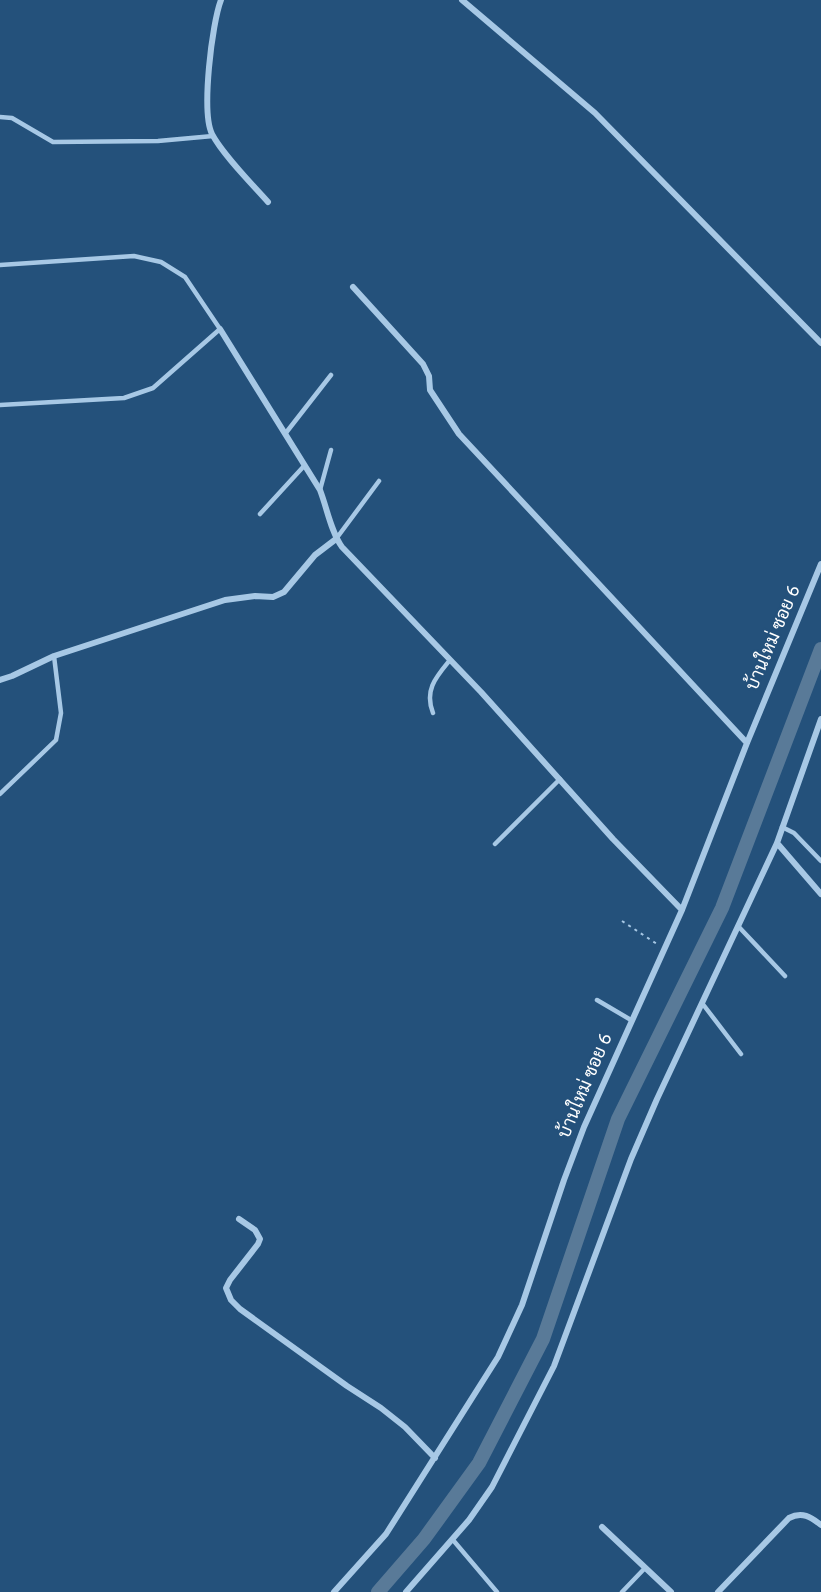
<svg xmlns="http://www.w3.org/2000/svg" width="821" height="1592" font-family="Overpass,Sarabun,sans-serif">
	<rect width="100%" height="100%" fill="#24517b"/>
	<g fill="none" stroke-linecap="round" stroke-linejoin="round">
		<path stroke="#597a98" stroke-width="14" d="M378,1592L424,1539L479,1463L543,1339L618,1119L722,908L821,649"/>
		<path stroke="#a7c8e5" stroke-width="2" stroke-dasharray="3 4.5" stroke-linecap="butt" d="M622,921L657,944"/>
		<path stroke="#a7c8e5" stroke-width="4.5" d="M0,117L12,118L53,142L158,141L213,136
			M0,265L134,256L161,262L185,277L220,329L153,388L124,398L0,405
			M285,434L331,375
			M320,490L331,450
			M260,514L304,466
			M336,539L379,481
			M433,713C424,690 436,677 450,660
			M0,794L56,740L61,713L54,656
			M782,827L794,833L821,861
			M495,844L560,779
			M738,926L785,976
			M597,1000L631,1020
			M702,1003L741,1054
			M453,1540L497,1592
			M622,1592L645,1568"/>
		<path stroke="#a7c8e5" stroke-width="6" d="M221,0C212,23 201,112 212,134C223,155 252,184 268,202
			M462,0L595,113L821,343
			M353,287L423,364L429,376L430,390L459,434L747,743
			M220,329L320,490C327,508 331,532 342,547L481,692L613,839L682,910
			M0,680L12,676L54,656L225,600L255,596L273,597L284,592L315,555L336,539
			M777,843L821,894
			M239,1219L255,1230L260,1239L258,1244L230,1280L226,1288L231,1300L240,1309L347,1386L381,1408L405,1427L435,1458
			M602,1527L671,1592
			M334,1592L386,1534L498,1357L522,1305L564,1180L584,1127L682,910L747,743L821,564
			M406,1592L469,1520L492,1487L554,1366L631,1159L657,1099L777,843L821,719
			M718,1592L789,1518C802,1511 811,1517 821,1525"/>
	</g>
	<g text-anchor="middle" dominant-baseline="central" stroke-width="4.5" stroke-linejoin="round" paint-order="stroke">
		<g font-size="18" fill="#fff" stroke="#24517b">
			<text transform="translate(774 638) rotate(-67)">บ้านใหม่ ซอย 6</text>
			<text transform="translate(586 1086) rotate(-67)">บ้านใหม่ ซอย 6</text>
		</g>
	</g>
</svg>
